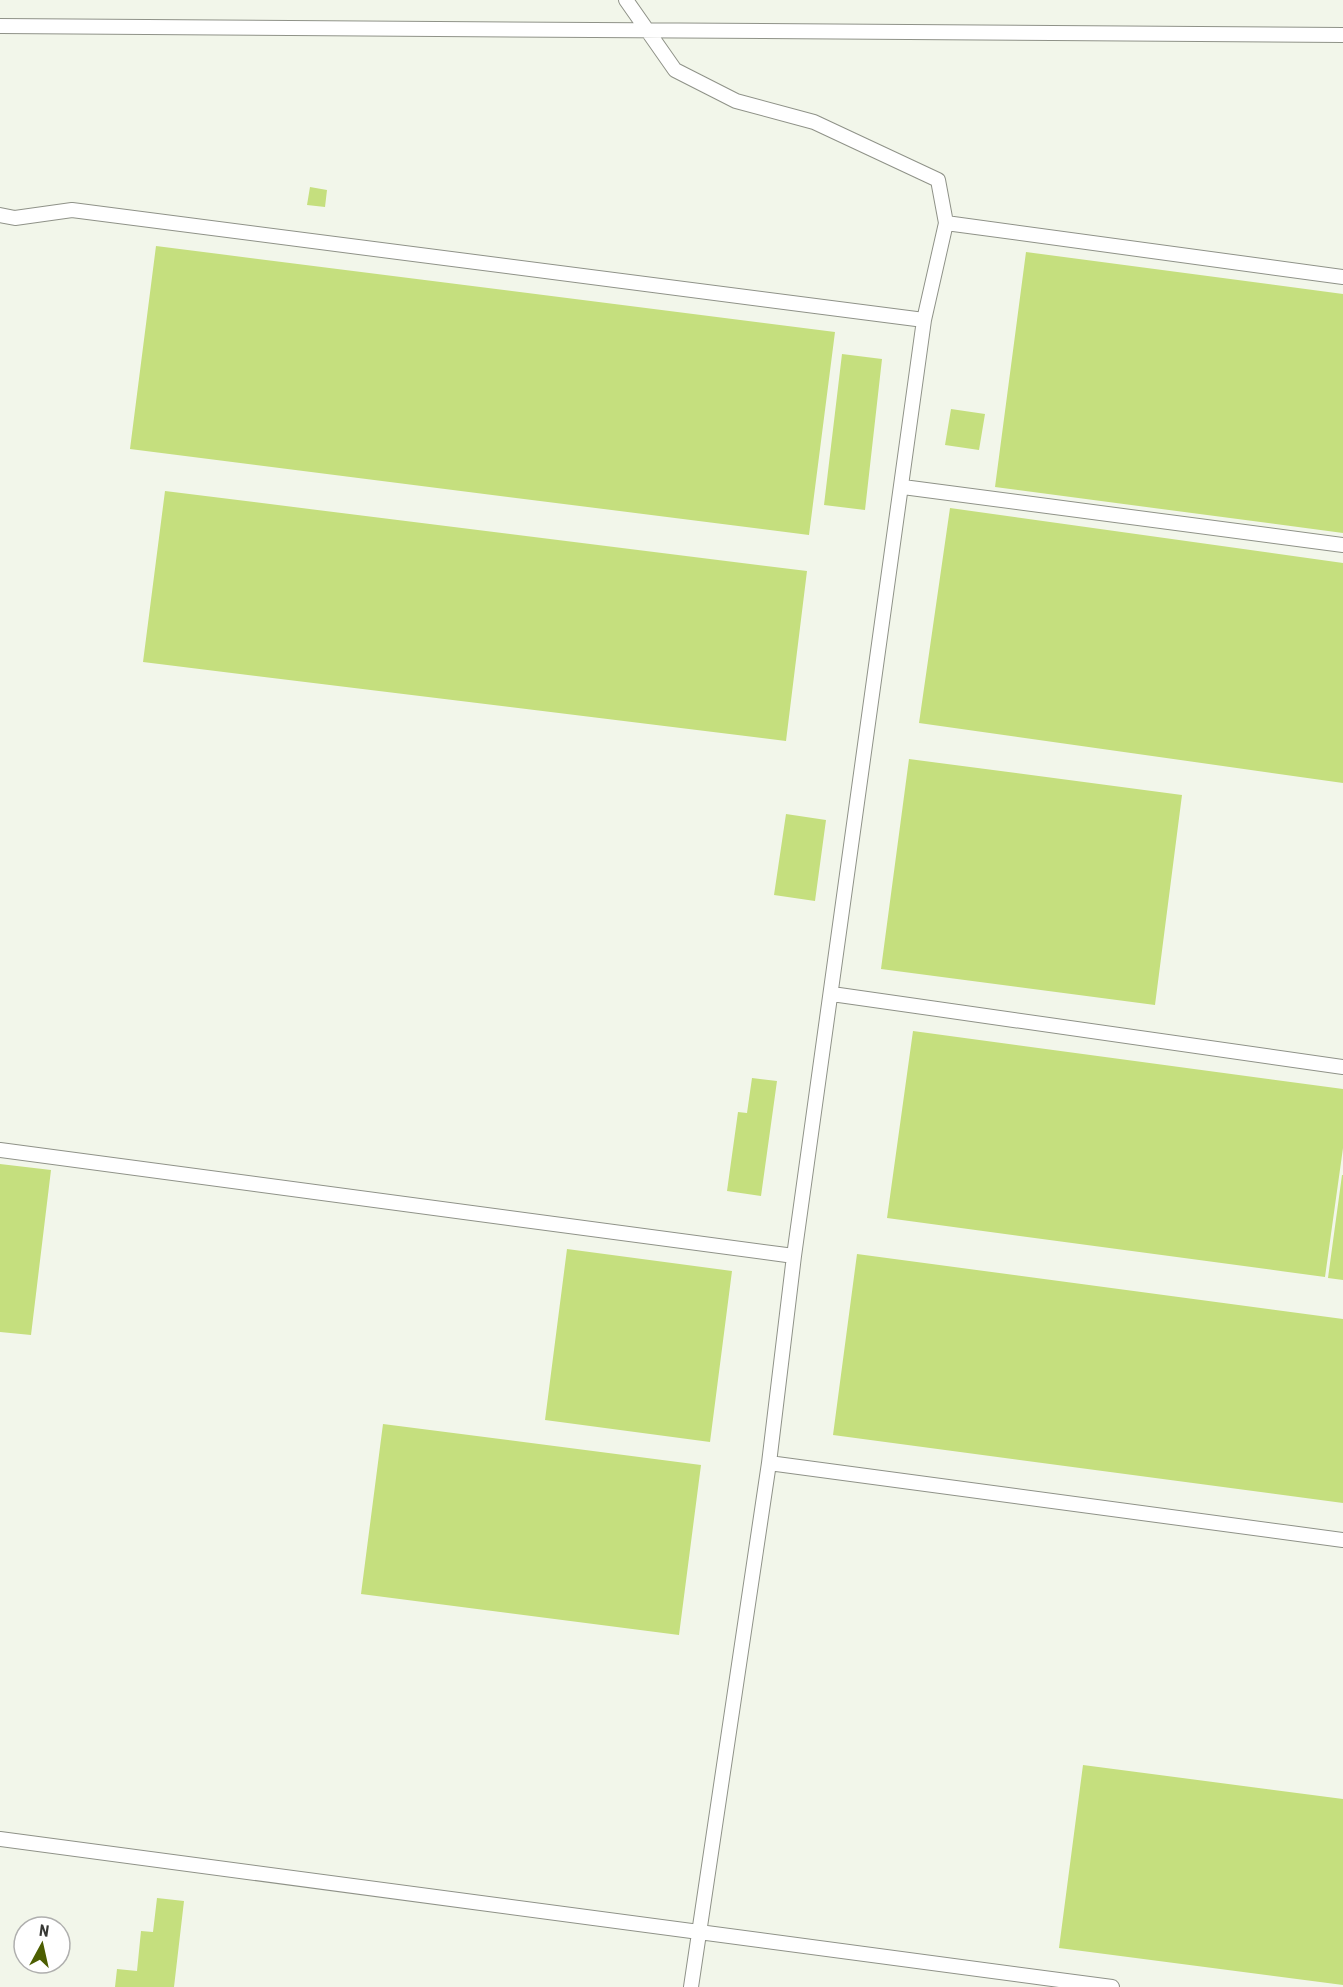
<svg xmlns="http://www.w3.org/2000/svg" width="1343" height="1987" font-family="'Roboto Condensed',sans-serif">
	<rect width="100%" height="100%" fill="#f2f6ea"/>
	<path fill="#c5df7e" d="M310,187L327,190L325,207L307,205Z
		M156,246L835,332L809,535L130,449Z
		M1026,252L1343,294V533L995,487Z
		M842,354L882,359L865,510L824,505Z
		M951,409L985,414L979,450L945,445Z
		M165,491L807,571L786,741L143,662Z
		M950,508L1343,563V783L919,723Z
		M909,759L1182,795L1155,1005L881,969Z
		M786,814L826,820L815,901L774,895Z
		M913,1031L1343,1089V1148L1325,1277L887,1218Z
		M752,1078L777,1081L761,1196L727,1191L738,1112L747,1113Z
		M0,1164L51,1170L31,1335L0,1332Z
		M1342,1175H1343V1280L1328,1278Z
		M567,1249L732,1271L710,1442L545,1420Z
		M857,1254L1343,1319V1503L833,1435Z
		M383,1424L701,1465L679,1635L361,1594Z
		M1083,1765L1343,1799V1985L1059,1948Z
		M157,1898L184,1901L174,1987H115L117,1969L137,1971L141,1931L153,1932Z"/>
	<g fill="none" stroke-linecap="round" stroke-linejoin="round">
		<defs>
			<path id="lane" d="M626,0L675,70L736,101L814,122L938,180L946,223L924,320L794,1256L769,1463L691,1987
				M0,26L1343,35
				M0,215L15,218L72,210L924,320
				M946,223L1343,277
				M903,487L1343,545
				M832,994L1343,1067
				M0,1150L794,1256
				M769,1463L1343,1540
				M0,1839L1112,1987"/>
		</defs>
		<use href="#lane" stroke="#8f9288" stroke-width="16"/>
		<use href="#lane" stroke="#fff" stroke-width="14"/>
	</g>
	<g transform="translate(42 1945) rotate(8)"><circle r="28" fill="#ffffff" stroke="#afafae" stroke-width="1.5"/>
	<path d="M0-4.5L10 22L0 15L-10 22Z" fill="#4c5e01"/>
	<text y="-9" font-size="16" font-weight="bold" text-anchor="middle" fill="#373834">N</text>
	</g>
</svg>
